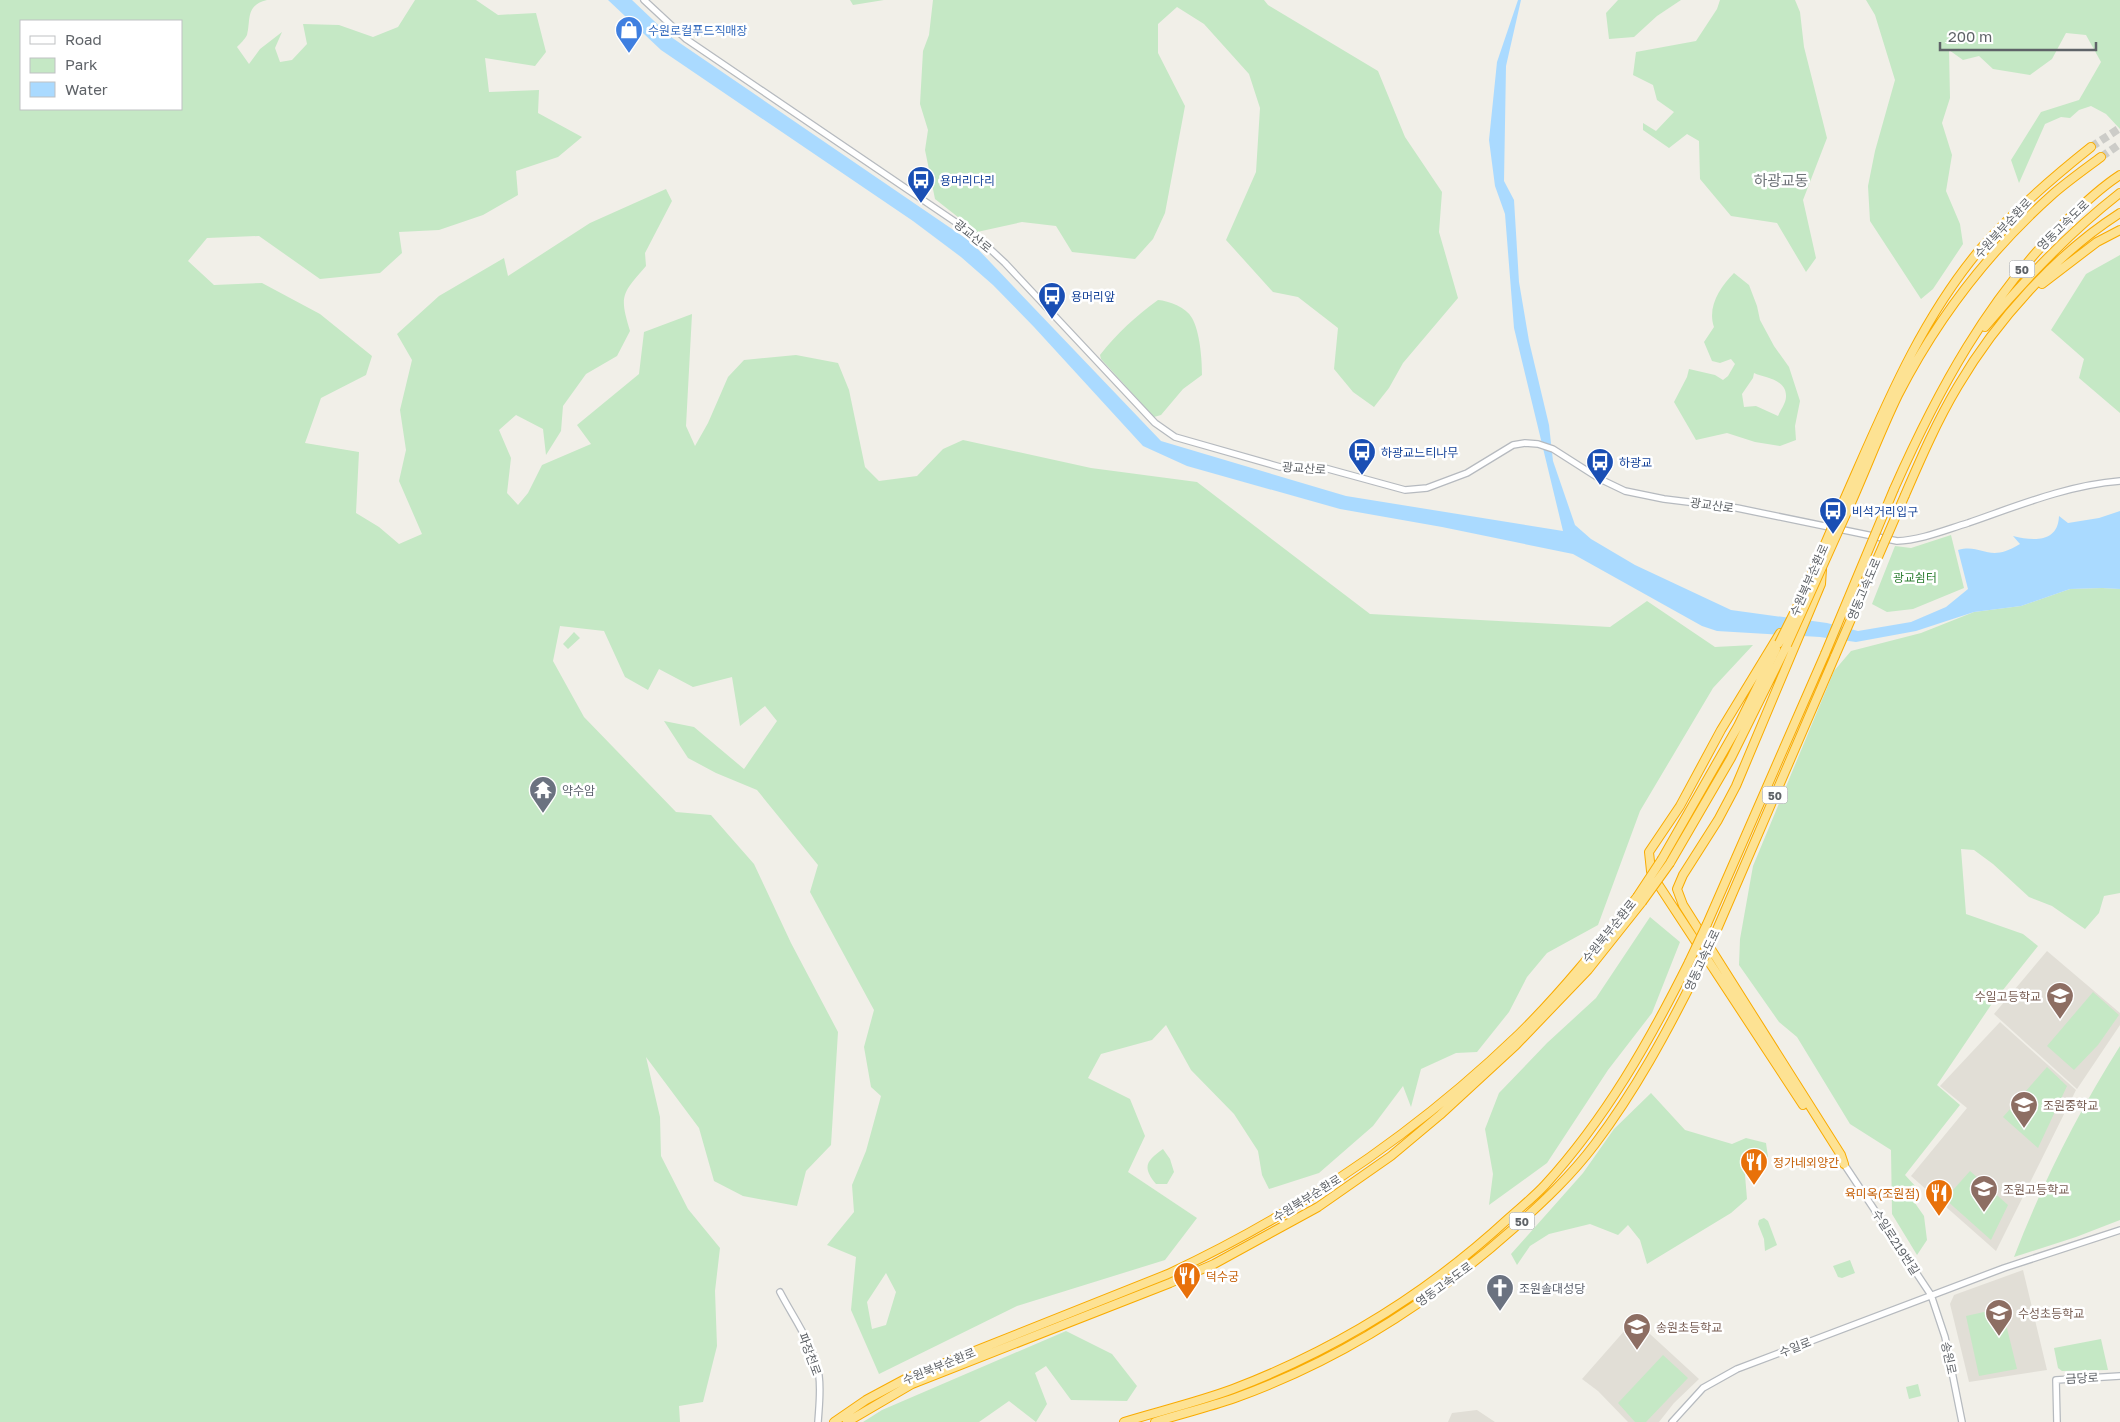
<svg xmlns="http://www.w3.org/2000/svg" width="2120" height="1422" font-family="'Golos Text','Noto Sans KR',sans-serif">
	<rect width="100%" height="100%" fill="#f1efe8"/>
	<path fill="#e1ded6" d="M2047,951L2120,1013V1025L2077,1089L1994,1014Z
		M2000,1022L2076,1090L1996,1251L1911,1176L1967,1108L1940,1086Z
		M2023,1270L2047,1370L1969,1382L1950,1304L1954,1295Z
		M1633,1321L1638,1323L1699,1379L1674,1403L1659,1422H1628L1598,1391L1582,1379Z
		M1477,1410L1495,1422H1448L1452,1413Z"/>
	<path fill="#c5e8c5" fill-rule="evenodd" d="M0,0H267C245,5 251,21 247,35C245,39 240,44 237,47L249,64L260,49L282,32L275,48L280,62L292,60L307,44L303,24L339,25L373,37L398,27L415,0H476L498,15L536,13L546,52L535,66L485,58L489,92L539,90L538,113L582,137L558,157L516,171L518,195L483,215L439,230L399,232L402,253L380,273L320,279L259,236L207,238L188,261L214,285L262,283L320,314L372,356L366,375L321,398L305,443L359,452L356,513L379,527L399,544L422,534L399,481L406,450L400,410L412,360L397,334L439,296L504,258L508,276L590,223L666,189L672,201L645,253L646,266C622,294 619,295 630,331L617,356L586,374L563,406L561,431L546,455L543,429L516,415L499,430L511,458L507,493L518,505L528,493L542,465L591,444L577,425L639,374L644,332L692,314L686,426L695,446L708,423L728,377L744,360L796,355L838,363L849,390L865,467L879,481L917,476L943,449L963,440L1091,468L1197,482L1370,614L1610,627L1647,601L1715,647L1753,645L1713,688L1640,811L1598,925L1547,953L1527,977L1509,1012L1477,1052L1456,1053L1421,1069L1411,1107L1403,1086L1373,1126L1319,1173L1269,1189L1262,1175L1258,1151L1234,1114L1191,1070L1166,1025L1152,1040L1101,1054L1088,1078L1130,1099L1145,1136L1128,1172L1197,1218L1165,1260L1017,1306L879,1374L851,1310L856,1257L827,1245L854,1212L852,1185L866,1151L881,1096L871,1087L864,1047L874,1010L810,892L818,865L757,790L716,773L688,758L664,721L694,727L744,769L777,721L765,706L740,726L732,677L693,687L659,669L648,690L625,677L604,631L560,626L553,661L584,717L676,812L711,815L754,864L791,943L838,1032L831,1145L806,1171L797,1206L743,1196L714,1181L699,1128L646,1057L660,1117L661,1156L688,1209L720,1248L715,1291L717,1346L703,1402L679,1406L680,1422H0ZM181,21V109H21V21ZM886,1273L896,1292L886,1325L872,1329L867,1302Z
		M850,0H884L853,5Z
		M933,0H1264L1268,5L1378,71L1405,137L1442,192L1439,232L1458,298L1403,363L1389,388L1374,407L1353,392L1334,369L1338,328L1298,297L1273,292L1226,240L1256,172L1260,108L1249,74L1204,24L1177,7L1158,24V53L1185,106L1165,213L1153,239L1135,259L1072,252L1056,226L1022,222L977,232L935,199L925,150L928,130L920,104L923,51L929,35Z
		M1618,0H1681L1657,16L1634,37L1609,39L1606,13Z
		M1720,0H1795L1800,12L1804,47L1827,138L1803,200L1816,258L1806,272L1777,223L1731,216L1700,179L1699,141L1687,134L1669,148L1643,130V123L1656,131L1674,112L1657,100L1653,85L1633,75L1636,52L1696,41L1717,9Z
		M1866,0H2120V129L2106,114L2091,106L2079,110L2070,118L2061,117L2045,124L2019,183L2011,160L2041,112L2079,100L2101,62L2086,35L2066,33L2052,59L2030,75L1993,69L1979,56L1963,60L1949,50L1950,98L1942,123L1952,155L1946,191L1960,224L1963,244L1933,289L1921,299L1870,221L1868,186L1875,151L1895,80L1875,15Z
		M2120,255V413L2079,378L2084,359L2051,330L2086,274Z
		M1734,273L1749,285L1757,306L1760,320L1774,346L1789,367L1800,401L1795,426L1796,440L1780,446L1755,442L1727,433L1696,440L1674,402L1687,377L1689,369L1715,375L1723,380L1728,376L1735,364L1731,359L1720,363L1712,361L1704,342L1714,327C1707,307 1720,287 1734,273ZM1754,373C1765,378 1787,379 1786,397C1786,403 1780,411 1778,416L1756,406L1744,407L1742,394L1753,378Z
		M1158,300C1169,301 1186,307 1192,318C1200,332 1202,359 1202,375L1183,389L1161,415L1154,417L1101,359L1100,355C1117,333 1136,316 1158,300Z
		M1951,535L1964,588L1913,609L1887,612L1872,604L1895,546L1911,548Z
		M2102,588L2120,589V893L2104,896L2099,913L2085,929L2052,906L2029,897L1993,864L1974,850L1961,849L1966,914L2023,934L2038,946L1991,1005L1937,1085L1960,1105L1905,1175L1917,1188L1910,1196L1924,1216L1927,1240L1917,1255L1892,1214L1891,1150L1850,1124L1797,1037L1779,1022L1739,965L1740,939L1753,866L1834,671L1851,651L1921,633L1974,612L2021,606L2070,589Z
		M574,632L580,638L568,649L563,644Z
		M1650,917L1680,942L1652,1013L1608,1070L1547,1163L1489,1205L1493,1174L1485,1129L1499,1093L1547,1043L1596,998Z
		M2093,992L2119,1015L2098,1045L2074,1070L2047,1046Z
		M2120,1046V1220L2076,1237L2014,1257C2042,1184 2078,1112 2120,1046Z
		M2047,1067L2067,1086L2038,1148L2003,1117Z
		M1651,1093L1685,1130L1732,1144L1746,1138L1766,1143L1768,1157L1756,1164L1745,1175L1747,1199L1731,1213L1647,1264L1640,1240L1628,1225L1618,1235L1590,1224L1549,1234L1530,1246L1517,1265L1511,1254L1583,1173L1614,1129Z
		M1163,1149L1170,1159L1174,1172L1167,1184H1156C1142,1167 1146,1161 1163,1149Z
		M1970,1171L2008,1205L1991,1240L1945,1199Z
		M1764,1218L1768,1221L1777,1245L1765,1251L1764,1239L1758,1224L1759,1220Z
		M1850,1260L1855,1273L1842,1278L1838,1277L1833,1266Z
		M2002,1308L2017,1369L1979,1376L1966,1316Z
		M1066,1331L1112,1354L1137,1386L1127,1401L1071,1400L1046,1366L1035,1373L1047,1404L1036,1422L1009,1401L979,1422H863L882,1410Z
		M2101,1339L2108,1370L2062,1371L2058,1368L2054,1348Z
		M1663,1355L1688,1378L1646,1422H1635L1618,1403Z
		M1918,1384L1921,1396L1909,1399L1906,1387Z"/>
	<path fill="#aadaff" d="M608,0H632L671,37L971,242L1161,441L1346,496L1563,531L1514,328L1505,214L1495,186L1489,140L1497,62L1518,0H1521L1506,66L1504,181L1514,200L1519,282L1529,341L1549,425L1553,461L1575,525L1591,539L1635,565L1731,610L1827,623L1858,631L1911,622L1946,607L1968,589L1958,550C1983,543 1988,564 2020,544L2013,536C2033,541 2058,543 2059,516L2068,523L2099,518L2120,511V589L2102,588L2070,589L2021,606L1974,612L1916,631L1856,642L1820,637L1717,631L1702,626L1573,554L1442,527L1340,509L1187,466L1143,446L1034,327L993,285L961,257L913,221L661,50Z"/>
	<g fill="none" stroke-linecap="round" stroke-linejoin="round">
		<path stroke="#ccccc8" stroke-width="8" stroke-dasharray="8 4" stroke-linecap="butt" d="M2091,147L2120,128
			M2101,157L2120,144"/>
		<defs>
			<path id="secondary" d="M644,0L686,39L976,236L1005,263L1155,423L1175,437L1280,467H1321L1405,490L1427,488L1467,473L1513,445L1525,443L1538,444L1553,449L1600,479L1625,491L1664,499L1737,508L1897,541C1921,540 1945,530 1968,523C2017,506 2068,485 2120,481
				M1844,1164L1931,1295L1945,1337L1962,1422
				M780,1292C794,1319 814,1345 819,1376C821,1391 819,1407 818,1422
				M1672,1422L1703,1388L1737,1369L2004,1268L2120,1230
				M2057,1422L2056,1380L2120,1376"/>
			<path id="highway" d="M2042,284L2097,242L2120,230
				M1985,327C2026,278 2070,232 2120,193
				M1894,489C1937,392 1989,296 2065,222C2082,205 2100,188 2120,175
				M1905,495C1921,458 1937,421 1958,386C1996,321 2056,254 2120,213
				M1844,500C1883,412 1919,321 1982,247C2015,210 2052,178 2091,147
				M1851,503C1867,467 1881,430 1898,395C1937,319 1989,251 2053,194C2068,181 2085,169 2101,157
				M1822,569L1821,584L1736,786L1718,820L1683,875L1677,889L1683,905L1841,1155L1844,1164
				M1780,633L1721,730L1680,806L1649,852L1651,871L1654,878L1803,1105
				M1662,859L1738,726L1776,649
				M1670,863L1731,758L1787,645
				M1707,924L1825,654
				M1715,934L1835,656
				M834,1422L866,1400L907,1378L1168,1274C1296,1214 1416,1133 1518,1035C1561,993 1599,945 1637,897
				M847,1422L912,1384L1170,1283L1214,1264L1318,1207L1391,1156L1440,1115L1516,1045L1588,970L1642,902
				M1124,1422C1160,1411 1198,1402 1233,1389C1335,1350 1429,1292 1509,1218C1521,1207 1534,1197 1545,1185C1606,1118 1649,1042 1689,962
				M1155,1422C1181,1414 1209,1407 1235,1398C1338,1361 1432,1301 1514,1228C1543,1202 1571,1176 1595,1144C1635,1091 1667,1032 1697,972"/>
		</defs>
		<use href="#secondary" stroke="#b6babf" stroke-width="8"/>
		<use href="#highway" stroke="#f9ab00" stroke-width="10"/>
		<use href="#secondary" stroke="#fff" stroke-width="5.5"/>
		<use href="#highway" stroke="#fde293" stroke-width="8"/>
		<defs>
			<path id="highway-bridge" d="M1779,643L1802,597L1844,500
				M1787,645L1851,503
				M1825,654L1894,489
				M1835,656L1905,495
				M1637,897L1662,859
				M1642,902L1670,863
				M1689,962L1707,924
				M1697,972L1715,934"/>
		</defs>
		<use href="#highway-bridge" stroke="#f9ab00" stroke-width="10" stroke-linecap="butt"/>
		<use href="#highway-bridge" stroke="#fde293" stroke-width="8"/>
	</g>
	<defs>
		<symbol id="shop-pin" viewBox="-11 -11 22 30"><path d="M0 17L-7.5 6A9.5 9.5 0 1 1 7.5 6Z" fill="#3f7fe0" stroke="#fff"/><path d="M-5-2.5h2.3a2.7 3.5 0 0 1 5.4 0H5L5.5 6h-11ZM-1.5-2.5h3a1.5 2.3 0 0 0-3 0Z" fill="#fff"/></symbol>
		<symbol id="bus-pin" viewBox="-11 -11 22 30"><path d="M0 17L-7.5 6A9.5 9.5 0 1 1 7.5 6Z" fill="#1a4fb4" stroke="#fff"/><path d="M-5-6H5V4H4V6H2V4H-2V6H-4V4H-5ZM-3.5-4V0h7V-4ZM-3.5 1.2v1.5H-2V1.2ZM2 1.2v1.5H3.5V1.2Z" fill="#fff"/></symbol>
		<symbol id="temple-pin" viewBox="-11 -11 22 30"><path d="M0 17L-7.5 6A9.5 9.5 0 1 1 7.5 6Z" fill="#6b7280" stroke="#fff"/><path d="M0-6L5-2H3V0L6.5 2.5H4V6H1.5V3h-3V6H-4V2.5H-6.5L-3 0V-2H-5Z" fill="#fff"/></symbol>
		<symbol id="school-pin" viewBox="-11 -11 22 30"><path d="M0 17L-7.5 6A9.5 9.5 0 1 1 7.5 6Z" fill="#8d6e63" stroke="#fff"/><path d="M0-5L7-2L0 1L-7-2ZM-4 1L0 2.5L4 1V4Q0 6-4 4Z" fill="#fff"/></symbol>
		<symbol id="restaurant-pin" viewBox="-11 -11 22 30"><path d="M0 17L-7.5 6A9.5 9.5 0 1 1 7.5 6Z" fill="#e8710a" stroke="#fff"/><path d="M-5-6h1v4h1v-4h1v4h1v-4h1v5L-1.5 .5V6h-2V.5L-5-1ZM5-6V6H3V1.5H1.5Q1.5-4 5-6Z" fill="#fff"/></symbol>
		<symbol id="church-pin" viewBox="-11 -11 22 30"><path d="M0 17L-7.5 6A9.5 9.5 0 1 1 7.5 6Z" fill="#6b7280" stroke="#fff"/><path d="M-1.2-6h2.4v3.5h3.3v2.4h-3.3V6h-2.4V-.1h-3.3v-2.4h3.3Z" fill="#fff"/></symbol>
	</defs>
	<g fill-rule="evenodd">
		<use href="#shop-pin" x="613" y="14" width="32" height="43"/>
		<use href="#bus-pin" x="905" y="164" width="32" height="43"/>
		<use href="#bus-pin" x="1036" y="280" width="32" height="43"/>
		<use href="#bus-pin" x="1346" y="436" width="32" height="43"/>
		<use href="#bus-pin" x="1584" y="446" width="32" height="43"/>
		<use href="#bus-pin" x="1817" y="495" width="32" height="43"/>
		<use href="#temple-pin" x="527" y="774" width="32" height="43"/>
		<use href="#school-pin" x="2044" y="980" width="32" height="43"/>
		<use href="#school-pin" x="2008" y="1089" width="32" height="43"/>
		<use href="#restaurant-pin" x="1738" y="1146" width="32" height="43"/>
		<use href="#school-pin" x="1968" y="1173" width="32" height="43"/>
		<use href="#restaurant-pin" x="1923" y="1177" width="32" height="43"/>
		<use href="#restaurant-pin" x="1171" y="1260" width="32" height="43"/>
		<use href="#church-pin" x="1484" y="1272" width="32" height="43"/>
		<use href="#school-pin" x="1983" y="1297" width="32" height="43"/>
		<use href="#school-pin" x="1621" y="1311" width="32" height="43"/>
	</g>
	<g text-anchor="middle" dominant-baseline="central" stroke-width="5" stroke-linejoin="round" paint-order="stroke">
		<g fill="#fff" stroke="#8f9295" stroke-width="1">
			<rect x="2009.5" y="260.5" width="25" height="17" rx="4"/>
			<rect x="1762.5" y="786.5" width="25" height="17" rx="4"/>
			<rect x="1509.5" y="1212.5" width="25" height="17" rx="4"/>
		</g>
		<g font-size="11" font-weight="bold" fill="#5f6368">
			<text x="2022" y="269">50</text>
			<text x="1775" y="795">50</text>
			<text x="1522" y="1221">50</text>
		</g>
		<g font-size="12" fill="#366cbe" stroke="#fff" text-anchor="start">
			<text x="648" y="30">수원로컬푸드직매장</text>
		</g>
		<g font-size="12" fill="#164399" stroke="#fff" text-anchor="start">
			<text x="940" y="180">용머리다리</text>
			<text x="1071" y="296">용머리앞</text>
			<text x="1381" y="452">하광교느티나무</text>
			<text x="1619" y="462">하광교</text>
			<text x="1852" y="511">비석거리입구</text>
		</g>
		<g font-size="12" fill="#5f6368" stroke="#fff">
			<text transform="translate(2063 225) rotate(-44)">영동고속도로</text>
			<text transform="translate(2003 228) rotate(-47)">수원북부순환로</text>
			<text transform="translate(973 236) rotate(39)">광교산로</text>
			<text transform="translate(1304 468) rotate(4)">광교산로</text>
			<text transform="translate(1712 505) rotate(8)">광교산로</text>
			<text transform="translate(1809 580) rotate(-66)">수원북부순환로</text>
			<text transform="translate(1864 589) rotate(-67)">영동고속도로</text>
			<text transform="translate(1609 931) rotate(-51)">수원북부순환로</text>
			<text transform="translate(1702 960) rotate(-65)">영동고속도로</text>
			<text transform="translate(1307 1198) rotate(-32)">수원북부순환로</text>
			<text transform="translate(1896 1242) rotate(57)">수일로219번길</text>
			<text transform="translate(1444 1284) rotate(-36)">영동고속도로</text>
			<text transform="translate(1795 1347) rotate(-21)">수일로</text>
			<text transform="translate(810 1354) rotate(70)">파장천로</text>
			<text transform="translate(1949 1358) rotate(78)">송원로</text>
			<text transform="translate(939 1366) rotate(-22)">수원북부순환로</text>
			<text transform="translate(2082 1378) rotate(-3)">금당로</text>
		</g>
		<g font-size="12" fill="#348238" stroke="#fff">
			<text x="1915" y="577">광교쉼터</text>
		</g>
		<g font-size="12" fill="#5b616d" stroke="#fff" text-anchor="start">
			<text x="562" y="790">약수암</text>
			<text x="1519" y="1288">조원솔대성당</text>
		</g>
		<g font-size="12" fill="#785e54" stroke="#fff" text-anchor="start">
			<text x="2041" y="996" text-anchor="end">수일고등학교</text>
			<text x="2043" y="1105">조원중학교</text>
			<text x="2003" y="1189">조원고등학교</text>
			<text x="2018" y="1313">수성초등학교</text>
			<text x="1656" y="1327">송원초등학교</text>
		</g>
		<g font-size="12" fill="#c56008" stroke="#fff" text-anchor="start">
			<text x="1773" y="1162">정가네외양간</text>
			<text x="1920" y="1193" text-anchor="end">육미옥(조원점)</text>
			<text x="1206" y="1276">덕수궁</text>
		</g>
		<g font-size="15" fill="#70757a" stroke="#fff">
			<text x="1781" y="180">하광교동</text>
		</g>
	</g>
	<rect x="20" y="20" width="162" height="90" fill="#ffffff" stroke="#bfc1c3"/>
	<rect x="30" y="36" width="25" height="8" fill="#ffffff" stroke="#bfc1c3"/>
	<text x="65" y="45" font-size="15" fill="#5f6368">Road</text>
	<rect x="30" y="58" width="25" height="15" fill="#c5e8c5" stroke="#bfc1c3"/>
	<text x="65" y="70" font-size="15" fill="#5f6368">Park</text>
	<rect x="30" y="82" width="25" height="15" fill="#aadaff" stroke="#bfc1c3"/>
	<text x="65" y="95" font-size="15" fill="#5f6368">Water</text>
	<path d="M1940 42v8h156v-8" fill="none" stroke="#5f6368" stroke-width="2.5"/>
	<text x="1948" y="42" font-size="15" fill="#5f6368" stroke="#ffffff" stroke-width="4" paint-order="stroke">200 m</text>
</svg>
